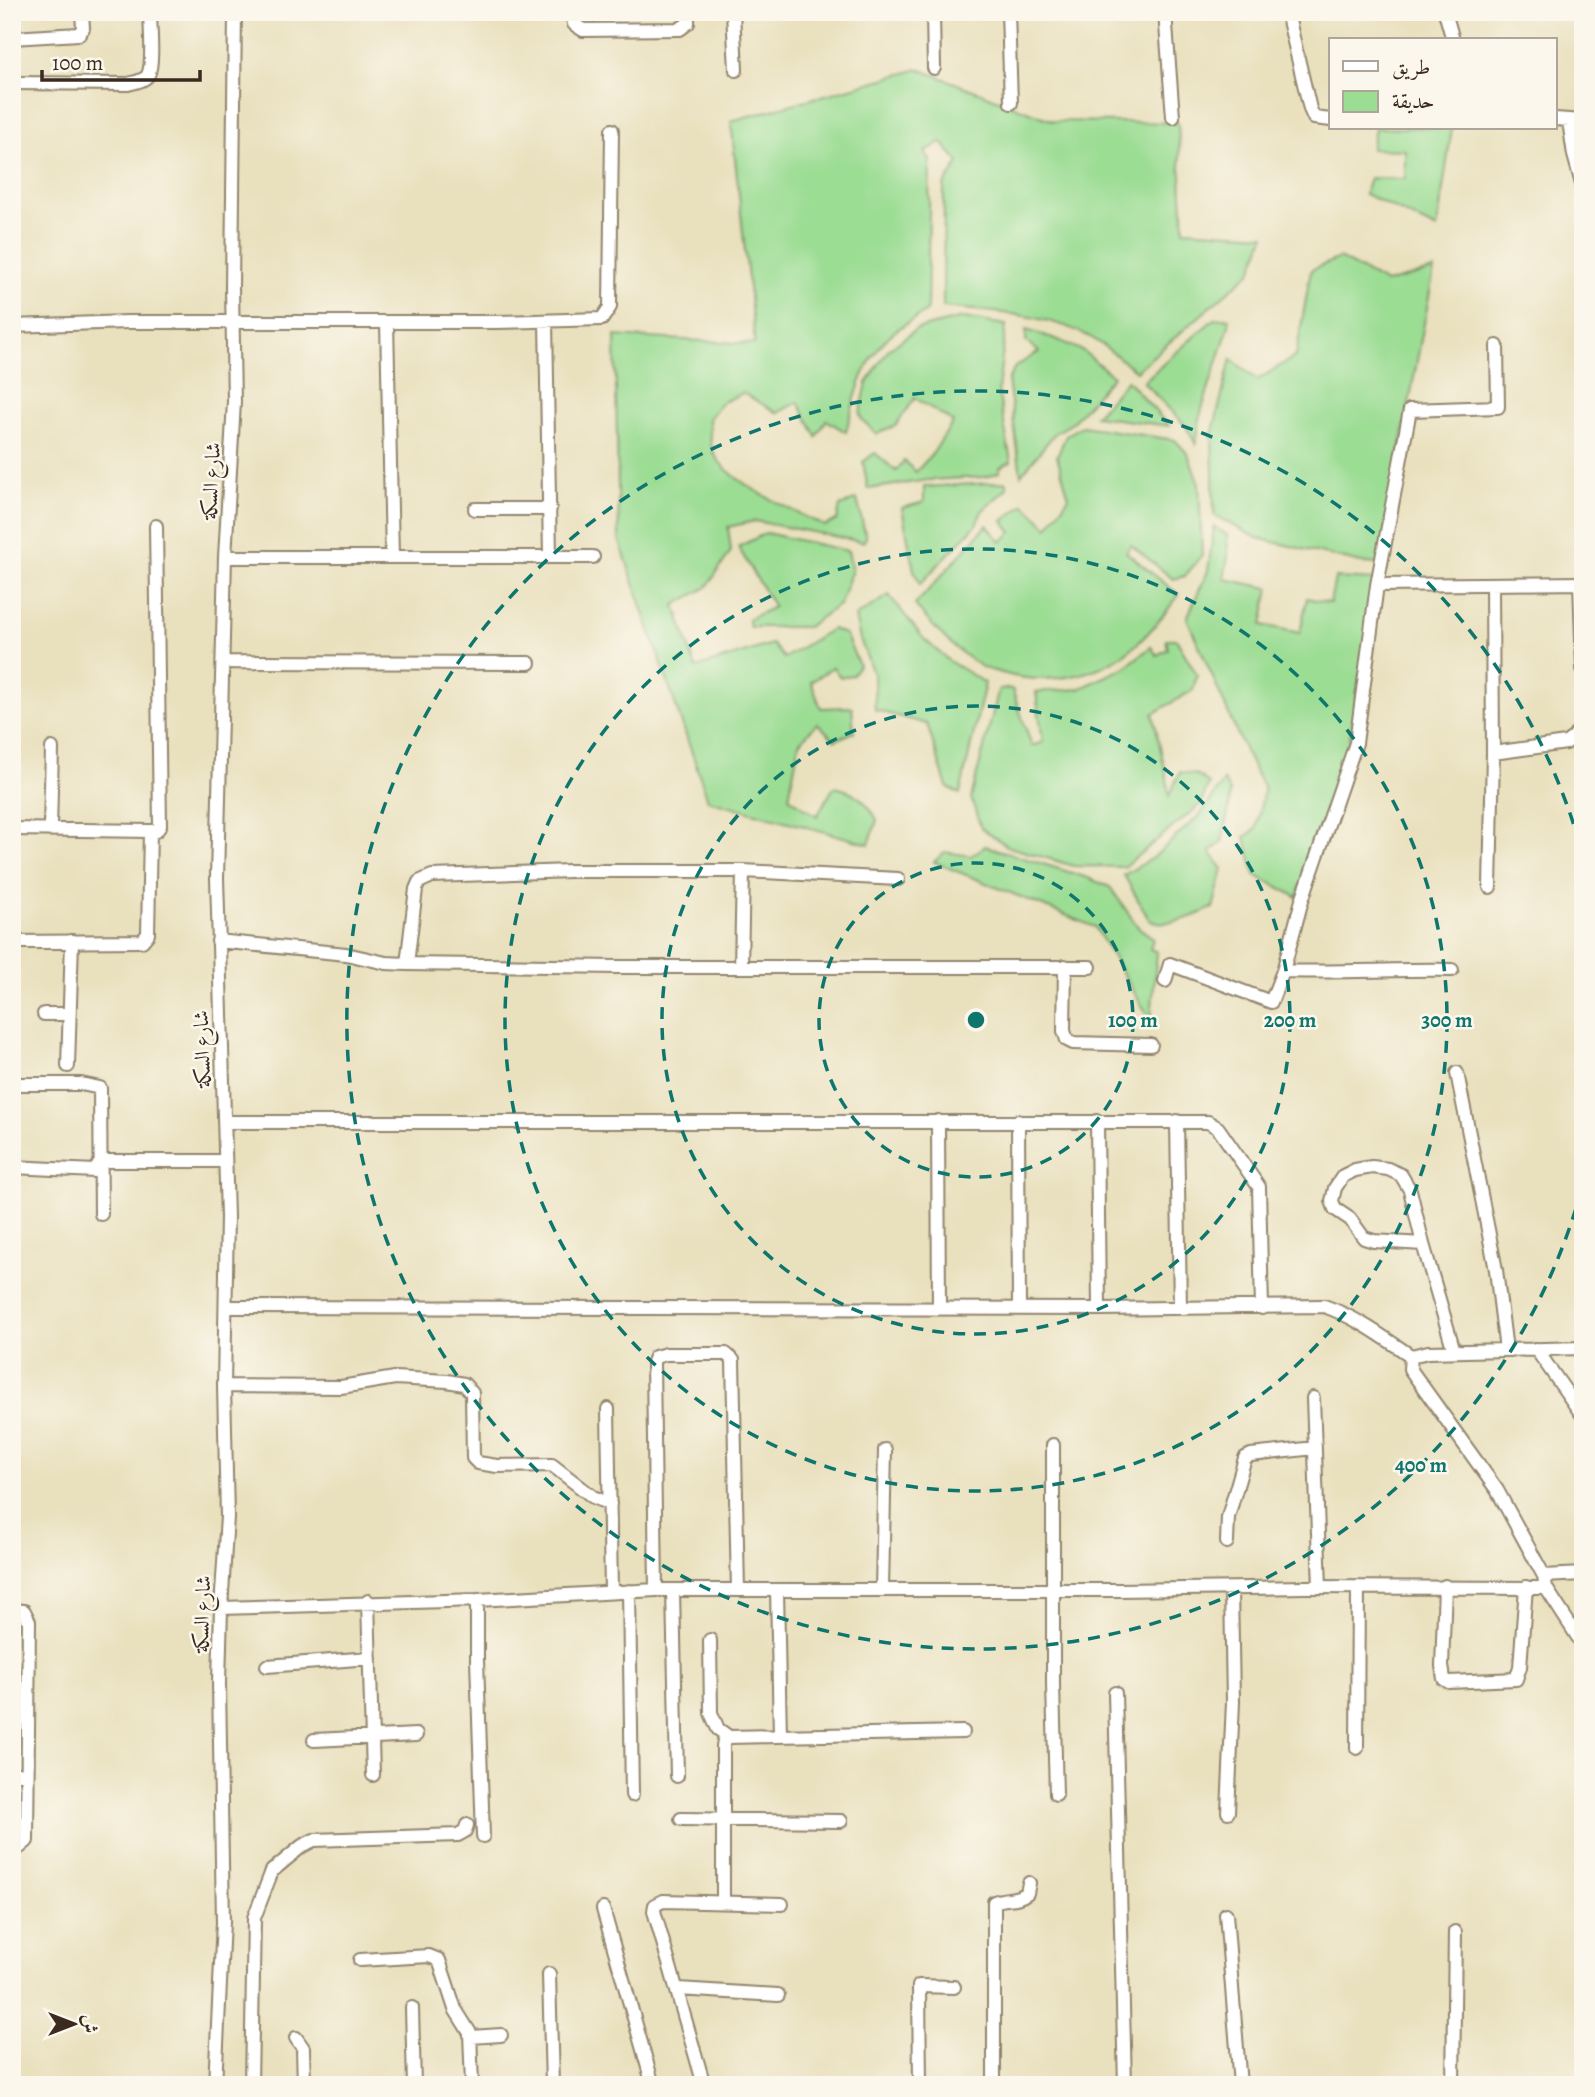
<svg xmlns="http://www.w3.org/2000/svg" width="1595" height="2097" font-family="Alegreya,Amiri,serif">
	<rect width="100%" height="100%" fill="#fbf7ec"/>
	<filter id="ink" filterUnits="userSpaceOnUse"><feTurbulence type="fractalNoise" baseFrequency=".0143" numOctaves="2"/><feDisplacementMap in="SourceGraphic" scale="14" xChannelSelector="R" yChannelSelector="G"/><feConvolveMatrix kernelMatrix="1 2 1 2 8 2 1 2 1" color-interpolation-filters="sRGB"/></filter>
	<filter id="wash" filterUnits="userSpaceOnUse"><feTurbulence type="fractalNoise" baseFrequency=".00686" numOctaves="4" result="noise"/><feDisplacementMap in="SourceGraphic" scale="28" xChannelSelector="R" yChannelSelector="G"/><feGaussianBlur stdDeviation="1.57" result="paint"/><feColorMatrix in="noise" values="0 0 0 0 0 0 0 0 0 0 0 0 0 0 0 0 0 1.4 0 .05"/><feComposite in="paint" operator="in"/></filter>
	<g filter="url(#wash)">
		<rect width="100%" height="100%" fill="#e9e0bd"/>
		<path fill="#9cdd94" stroke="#6c8459" stroke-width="2" d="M919,69L1053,121L1178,123L1184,230L1265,235L1251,272L1136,371C1121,360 1107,347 1092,338C1048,313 991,312 943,307L944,186L959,162L941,142L925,152L930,160L927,311C916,318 904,324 894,332C865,355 854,398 846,432L826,420L817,437L798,402L778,413L743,393L722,402L709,418C710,427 709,441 713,451C724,481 796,512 825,526L837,520L840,506L857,499L866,538L863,542L755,521L728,527L731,551L707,587L675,605L696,668L772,644L784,658L832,629L845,634L859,665L852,675L840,677L833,667L811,682L821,708L852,707L854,732L835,740L817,723L799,743L789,797L817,816L834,787C853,790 868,802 877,820L869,844L708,800L619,539L615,336L755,344L731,121Z
			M1375,128H1452L1437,229L1365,194L1370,178L1405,179V150L1371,149Z
			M1339,258L1386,283L1434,270L1379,564L1361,563L1257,538L1214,515L1212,435L1231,359L1257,380L1296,356L1311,270Z
			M963,318L1006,325L998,390L1011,462L1000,467V472L985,477L928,480L868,489L863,462L875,453L896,471L904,461L916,472L933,453L953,422L915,398L896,425L877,434L862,420L860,414L867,383L888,350L917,329Z
			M1223,318L1229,319V326L1201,412L1196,444L1185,425L1143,382L1214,319Z
			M1026,330L1056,339L1083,351L1113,376L1071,424L1055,433L1021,475L1008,380L1015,367L1039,352L1026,341Z
			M1127,380L1169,426L1095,416Z
			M1082,426L1175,440L1188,454L1199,484L1202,555L1185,576L1173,579L1131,545L1126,552L1179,595C1166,612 1153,630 1137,644C1101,676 1048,687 1002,673C995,671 987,670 982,667C956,651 934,629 915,605L987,525L1001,542L1012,532L1003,521L1024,504L1048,527L1069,497L1057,456L1066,436Z
			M1007,482V488L982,511L976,525L920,584L914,571L902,508L924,502V487Z
			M1214,527L1227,535L1228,556L1224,579L1269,588L1262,625L1300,633L1307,598L1330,603L1335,578L1376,580L1348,748L1297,897L1255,875L1245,837L1256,829L1264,789L1244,749L1187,618L1208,571Z
			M766,533L848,551L852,570L840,604L807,627H750L748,619L774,607L738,547Z
			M889,595L924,639L949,661L985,683L960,794L947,787L927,724L875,710L874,676L860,639L855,617Z
			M1166,639H1176L1197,675L1193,690L1153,714L1167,779L1169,796L1180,772L1198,775L1209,784L1200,805L1124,867L1074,866L1009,847L981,828L971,798L999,689H1012L1032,746L1043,742L1036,692L1079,689L1124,668L1151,647L1157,655L1168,649Z
			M1224,781L1230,792L1229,807L1222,842L1210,852L1223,869L1213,908C1192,917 1174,926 1150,921L1124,875L1154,857L1201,814Z
			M985,846L1088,878L1110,887L1138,927L1153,938L1150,949L1157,952L1151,1018L1149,1017L1095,927L934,862L945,852L971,856Z"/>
	</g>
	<g filter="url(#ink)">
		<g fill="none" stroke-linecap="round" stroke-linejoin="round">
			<defs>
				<path id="minor" d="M572,12L574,24L583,30L680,29L688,23V12
					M733,12L736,70
					M933,12L934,68
					M1008,12L1011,103
					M1165,12L1173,117
					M1287,12L1310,109L1314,118L1331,120
					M1445,12L1453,40
					M12,38L79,34L83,28L82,12
					M12,83L128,84C135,82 144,81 148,75C154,63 150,26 150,12
					M1555,119L1583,121
					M1569,121L1574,155L1583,188
					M546,321L550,557
					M387,322L392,557
					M12,326L128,322H497L602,319L610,307L612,130
					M475,509H550
					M225,557H593
					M1580,583L1583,669
					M1377,585L1583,583
					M223,662L529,663
					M1493,753L1566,743L1574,737L1583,723
					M12,829L150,831H156L160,826L156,526
					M50,830L52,748
					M1490,887L1493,753L1492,584
					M218,941L346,954L386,963L407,964L618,967H1090
					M12,942L142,941L148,934L150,831
					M407,964L416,889L419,882L432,876L570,871H743L898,879
					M1065,966L1064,1031L1067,1040L1073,1043L1151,1045
					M741,967L743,871
					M1283,971C1340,973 1396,969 1452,970
					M1165,981L1170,964L1271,1002L1283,971L1302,900L1356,743L1377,585L1410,410L1498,407L1497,346
					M44,1014H68
					M68,1066L72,941
					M1457,1073L1496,1270L1506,1350
					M12,1084H81L100,1088L101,1214
					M938,1121L939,1308
					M1018,1121L1019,1308
					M1097,1121L1099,1309
					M1177,1121L1180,1308
					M224,1122H1208L1218,1128L1259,1187L1262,1308
					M12,1167L95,1171L101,1161H225
					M1423,1244L1374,1241L1364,1238L1350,1219L1335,1209L1332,1201L1335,1188L1343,1176L1355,1170L1372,1167L1388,1169L1401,1175L1410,1190L1423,1244L1454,1351
					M227,1307L1099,1309L1324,1306C1356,1317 1383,1337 1411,1356
					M1536,1349L1583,1416
					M1411,1356L1410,1369L1497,1490L1544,1576L1546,1588L1583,1645
					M1411,1356L1428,1352L1583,1348
					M224,1386L341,1387L395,1378L447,1381L464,1384L472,1393L473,1458L478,1463L497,1466L552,1465L593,1497L610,1504
					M1313,1398L1320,1587
					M608,1409L611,1592
					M1053,1445V1685L1056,1794
					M1227,1542L1228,1517L1245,1458L1251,1455L1315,1448
					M1544,1576L1583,1574
					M1445,1586L1442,1666L1444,1679L1449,1682L1516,1679L1520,1667L1526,1587
					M882,1589L885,1450
					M656,1590L653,1362L655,1357L666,1354H726L733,1360L738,1590
					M673,1590L677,1776
					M777,1590L780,1736
					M629,1591L632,1795
					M477,1600V1660L483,1836
					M368,1601L373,1775
					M221,1608L477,1600L656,1590H1120L1304,1587L1546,1588
					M12,1610L24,1611L29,1621L27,1841L20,1847L12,1846
					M710,1640L711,1713L718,1729L729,1737
					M267,1666L370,1658
					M1115,1693L1125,2085
					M12,1697H26
					M314,1740L416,1735
					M1357,1748L1358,1587
					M12,1774H27
					M1228,1812L1233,1702L1231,1589
					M681,1819L841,1821
					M723,1902V1746L724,1740L729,1737L963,1732
					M603,1909L653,2085
					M1226,1914L1240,2085
					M360,1960L429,1956L439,1960L455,2009L470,2033L472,2085
					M549,1974L552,2085
					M678,1989L778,1995
					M412,2008L414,2085
					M471,2037L501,2035
					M296,2038L303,2048L304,2085
					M215,2085L223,1922L219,1683L221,1608L227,1517L224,1386L227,1217L217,878L225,557L234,402L232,288L235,12
					M251,2085L254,1918L272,1871L302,1846L314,1840L458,1835L465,1831L467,1825
					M704,2085L654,1911L655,1905L663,1901L782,1904
					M920,2085L919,1986L954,1987
					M994,2085V1902C1007,1897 1016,1901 1027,1893L1029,1883
					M1453,2085L1455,1932"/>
			</defs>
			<use href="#minor" stroke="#92856e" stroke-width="16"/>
			<use href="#minor" stroke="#fff" stroke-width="12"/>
		</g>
	</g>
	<g fill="none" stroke="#0f766e" stroke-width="3.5" stroke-dasharray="12 9">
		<circle cx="976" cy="1020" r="157"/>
		<circle cx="976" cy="1020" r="314"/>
		<circle cx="976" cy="1020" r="471"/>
		<path d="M1582 1188A629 629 0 1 1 1582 852"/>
	</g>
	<g text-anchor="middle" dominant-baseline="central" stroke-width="5" stroke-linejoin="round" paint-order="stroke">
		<g font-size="21" fill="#3b2a1e" stroke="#fbf7ec">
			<text transform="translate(211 481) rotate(-87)">شارع السكة</text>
			<text transform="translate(202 1049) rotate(-92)">شارع السكة</text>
			<text transform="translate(202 1614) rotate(-88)">شارع السكة</text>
		</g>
	</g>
	<circle cx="976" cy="1020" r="10" fill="#0f766e" stroke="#fbf7ec" stroke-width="3.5"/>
	<g font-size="21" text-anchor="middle" font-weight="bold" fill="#0f766e" stroke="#fbf7ec" stroke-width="5" stroke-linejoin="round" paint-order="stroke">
		<text x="1133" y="1027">100 m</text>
		<text x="1290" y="1027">200 m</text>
		<text x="1447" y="1027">300 m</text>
		<text x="1421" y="1472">400 m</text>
	</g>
	<rect width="1595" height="2097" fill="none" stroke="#fbf7ec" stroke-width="42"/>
	<rect x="1329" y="38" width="228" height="91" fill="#fbf7ec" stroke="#aea59a" stroke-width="2"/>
	<rect x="1343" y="61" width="35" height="10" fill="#ffffff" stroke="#aea59a" stroke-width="2"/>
	<text x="1392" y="74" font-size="21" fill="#3b2a1e">طريق</text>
	<rect x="1343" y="91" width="35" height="21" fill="#9cdd94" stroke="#aea59a" stroke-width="2"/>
	<text x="1392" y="108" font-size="21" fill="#3b2a1e">حديقة</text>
	<g transform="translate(74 2024) rotate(90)" stroke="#fbf7ec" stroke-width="5" paint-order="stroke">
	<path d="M0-5L12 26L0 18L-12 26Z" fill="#3b2a1e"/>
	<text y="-10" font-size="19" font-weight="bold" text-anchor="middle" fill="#3b2a1e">ش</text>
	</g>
	<path d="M42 70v10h158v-10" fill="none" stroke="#3b2a1e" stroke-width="3.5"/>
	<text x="52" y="70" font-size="21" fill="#3b2a1e" stroke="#fbf7ec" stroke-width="5" paint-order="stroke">100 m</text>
</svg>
